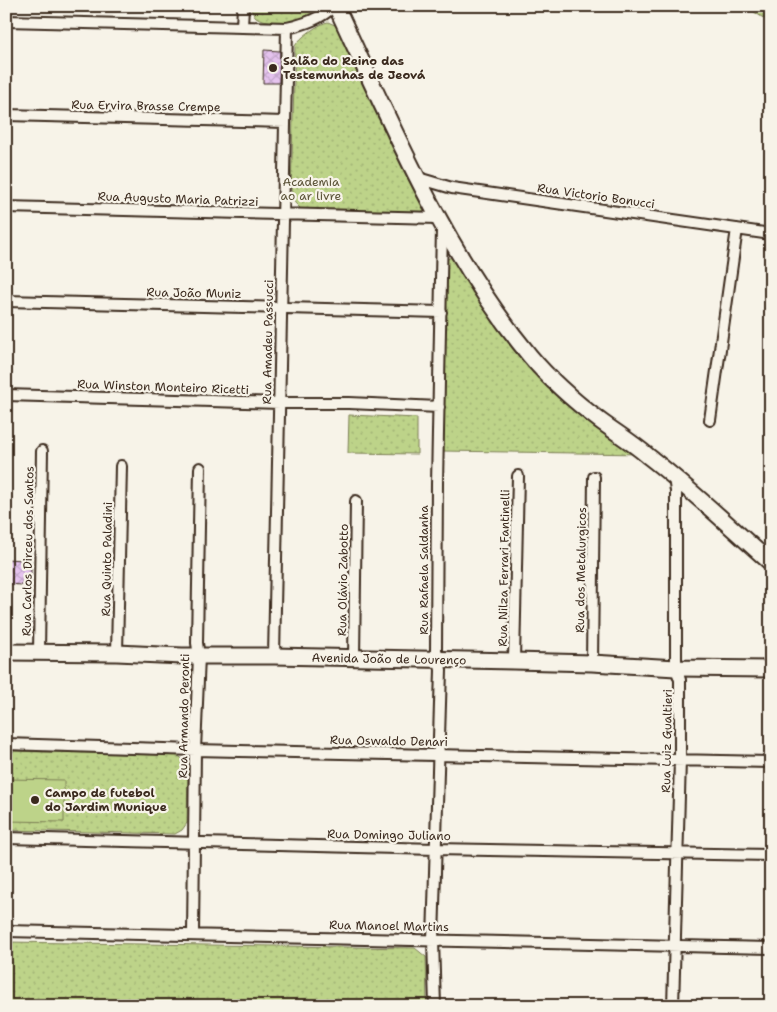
<svg xmlns="http://www.w3.org/2000/svg" width="777" height="1012" font-family="'Shantell Sans',sans-serif">
	<defs>
		<pattern id="grass-dots" width="8" height="8" patternUnits="userSpaceOnUse" patternTransform="scale(1.25)"><rect width="8" height="8" fill="#bdd389"/><path d="M2 2h.1M6 6h.1" fill="none" stroke="#a3b576" stroke-width="1.8" stroke-linecap="round"/></pattern>
		<pattern id="forest-firs" width="22" height="20" patternUnits="userSpaceOnUse" patternTransform="scale(1.25)"><rect width="22" height="20" fill="#bdd389"/><path d="M5 1l3.5 6h-7zM16 11l3.5 6h-7z" fill="#a3b576"/></pattern>
		<pattern id="building-cross-hatch" width="8" height="8" patternUnits="userSpaceOnUse" patternTransform="scale(1.25)"><rect width="8" height="8" fill="#e5c3ee"/><path d="M0 0l8 8M0 8l8-8" fill="none" stroke="#c5a8cc"/></pattern>
	</defs>
	<rect width="100%" height="100%" fill="#f7f3e8"/>
	<filter id="ink" filterUnits="userSpaceOnUse"><feTurbulence type="fractalNoise" baseFrequency=".02" numOctaves="2"/><feDisplacementMap in="SourceGraphic" scale="10" xChannelSelector="R" yChannelSelector="G"/><feConvolveMatrix kernelMatrix="1 2 1 2 8 2 1 2 1" color-interpolation-filters="sRGB"/></filter>
	<g filter="url(#ink)">
		<path fill="url(#grass-dots)" stroke="#7c7e54" d="M250,6H320C314,11 307,16 299,19C291,23 263,23 256,17C253,14 251,10 250,6Z
			M328,22L337,26L341,30L425,206L424,210L421,212L301,209L295,203L291,193L295,46C299,38 320,23 328,22Z
			M454,257L505,329L643,454L443,451L447,260L449,258Z
			M349,415L417,418V454L348,453Z
			M6,751L177,755L184,760L188,767L187,823L182,830L175,834L6,830Z
			M6,942L415,948L426,957L427,1006H6Z"/>
		<path fill="url(#forest-firs)" stroke="#7c7e54" d="M745,6H771V23Z"/>
		<path fill="#bdd389" stroke="#7c7e54" d="M6,779L64,780V822L6,821Z"/>
		<path fill="url(#building-cross-hatch)" stroke="#3b2a1e" d="M264,50L280,51L279,83H263Z
			M6,559L24,560V564H27L26,569H31V580L23,581L22,585L6,584Z"/>
		<g fill="none" stroke-linecap="round" stroke-linejoin="round">
			<defs>
				<path id="street" d="M6,21L287,28C305,24 320,19 334,6
					M242,27L243,6
					M6,115L285,122
					M418,178L452,188L771,234
					M6,207L438,218
					M6,301L441,312
					M6,395L280,403H349L439,407
					M710,420L737,229
					M39,652L42,451
					M117,653L121,466
					M274,656L287,28
					M354,659L356,501
					M514,661L518,476
					M592,663L594,477
					M6,744L195,750L771,762
					M6,838L436,849L771,855
					M6,931L771,948
					M193,934L195,750L199,656L197,643L200,468
					M435,1006L433,940L441,670L439,660L436,651L437,484L442,228
					M673,1006L680,760V680L676,668V491L674,478"/>
				<path id="secondary" d="M336,6C392,126 445,253 530,356C550,380 574,401 599,420C615,432 633,443 648,456C691,489 730,527 771,563
					M6,652L117,653L182,656H274L514,661L592,663L676,668L771,669"/>
			</defs>
			<use href="#street" stroke="#3b2a1e" stroke-width="14"/>
			<use href="#secondary" stroke="#3b2a1e" stroke-width="19"/>
			<use href="#street" stroke="#f7f3e8" stroke-width="10"/>
			<use href="#secondary" stroke="#f7f3e8" stroke-width="15"/>
		</g>
	</g>
	<g fill="#3b2a1e" stroke="#f7f3e8" stroke-width="2">
		<circle cx="273" cy="68" r="5"/>
		<circle cx="35" cy="800" r="5"/>
	</g>
	<g text-anchor="middle" dominant-baseline="central" stroke-width="4.5" stroke-linejoin="round" paint-order="stroke">
		<g font-size="12" font-weight="bold" fill="#3b2a1e" stroke="#f7f3e8" text-anchor="start">
			<text x="283" y="61">Salão do Reino das<tspan x="283" dy="14">Testemunhas de Jeová</tspan></text>
			<text x="45" y="793">Campo de futebol<tspan x="45" dy="14">do Jardim Munique</tspan></text>
		</g>
		<g font-size="12" fill="#3b2a1e" stroke="#f7f3e8">
			<text transform="translate(146 106) rotate(1)">Rua Ervira Brasse Crempe</text>
			<text transform="translate(596 196) rotate(8)">Rua Victorio Bonucci</text>
			<text transform="translate(178 199) rotate(2)">Rua Augusto Maria Patrizzi</text>
			<text transform="translate(194 293) rotate(1)">Rua João Muniz</text>
			<text transform="translate(268 342) rotate(-89)">Rua Amadeu Passucci</text>
			<text transform="translate(163 387) rotate(2)">Rua Winston Monteiro Ricetti</text>
			<text transform="translate(28 551) rotate(-89)">Rua Carlos Dirceu dos Santos</text>
			<text transform="translate(107 559) rotate(-89)">Rua Quinto Paladini</text>
			<text transform="translate(504 568) rotate(-89)">Rua Nilza Ferrari Fantinelli</text>
			<text transform="translate(424 570) rotate(-90)">Rua Rafaela Saldanha</text>
			<text transform="translate(581 570) rotate(-89)">Rua dos Metalurgicos</text>
			<text transform="translate(343 580) rotate(-89)">Rua Olávio Zabotto</text>
			<text transform="translate(389 659) rotate(1)">Avenida João de Lourenço</text>
			<text transform="translate(184 716) rotate(-89)">Rua Armando Peronti</text>
			<text transform="translate(389 741) rotate(1)">Rua Oswaldo Denari</text>
			<text transform="translate(667 741) rotate(-89)">Rua Luiz Gualtieri</text>
			<text transform="translate(389 835) rotate(1)">Rua Domingo Juliano</text>
			<text transform="translate(389 926) rotate(1)">Rua Manoel Martins</text>
		</g>
		<g font-size="12" fill="#5c5439" stroke="#f7f3e8">
			<text x="311" y="182">Academia<tspan x="311" dy="14">ao ar livre</tspan></text>
		</g>
	</g>
	<rect width="777" height="1012" fill="none" stroke="#f7f3e8" stroke-width="25"/>
	<rect x="12" y="12" width="752" height="987" fill="none" stroke="#3b2a1e" stroke-width="2" filter="url(#ink)"/>
</svg>
